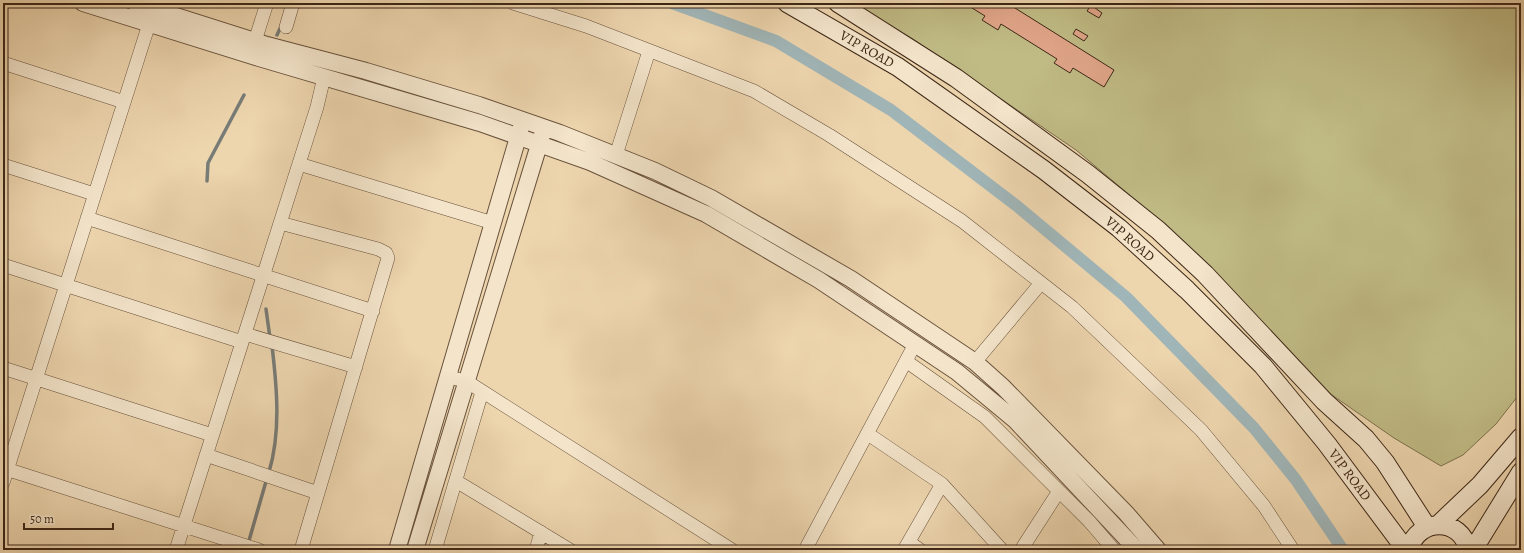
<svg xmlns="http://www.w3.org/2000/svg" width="1524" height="553" font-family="Alegreya,serif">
	<rect width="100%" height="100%" fill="#edd5ae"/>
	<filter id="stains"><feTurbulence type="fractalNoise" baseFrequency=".005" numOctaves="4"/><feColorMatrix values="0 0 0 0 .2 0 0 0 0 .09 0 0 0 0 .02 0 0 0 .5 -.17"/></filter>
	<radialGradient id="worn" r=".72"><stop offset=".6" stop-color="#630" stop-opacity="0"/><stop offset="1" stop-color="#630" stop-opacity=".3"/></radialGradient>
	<path fill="#c0bb85" stroke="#7e714e" d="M852,3H1521V392L1496,424L1463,455L1441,466L1394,438L1332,395L1276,336L1163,223L1076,150L913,39Z"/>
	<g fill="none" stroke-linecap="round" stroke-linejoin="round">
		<path stroke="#787c77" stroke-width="3.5" d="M277,35L282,24
			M207,181L208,163L244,95
			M266,309L270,338
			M269,472C281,432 277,388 272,346
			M248,544L267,478"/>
		<path stroke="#a0b5b7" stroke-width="12" d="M672,3L776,41L891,110L1017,206L1126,297L1254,428L1296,480L1343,550"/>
	</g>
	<path fill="#e1a68a" stroke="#3d2716" d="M964,3H1007L1114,70L1104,87L1073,68L1070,73L1054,63L1057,59L1001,24L998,30L982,20L985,16Z
		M1091,5L1102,13L1099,18L1087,11Z
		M1076,29L1088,36L1084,41L1073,34Z"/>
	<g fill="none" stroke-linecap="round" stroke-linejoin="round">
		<defs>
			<path id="minor" d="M513,3L586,26L754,91L829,135L962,221L1072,307L1201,430L1264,506L1293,550
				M286,27L293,3
				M255,41L267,3
				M3,63L124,102
				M616,155L649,51
				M299,164L493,223
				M3,165L94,194
				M87,218L373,311
				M280,223L378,249L386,253L388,258L301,550
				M3,265L242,342
				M245,334L356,367
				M906,361L985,417L1089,521L1114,550
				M975,362L1041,283
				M3,368L212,435
				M448,377L466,381L732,550
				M868,434L942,484L1002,550
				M206,455L318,493
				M3,468L259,550
				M456,481L570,550
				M3,483L149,24
				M909,542L920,550
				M176,550L317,107L324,77
				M435,550L482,392
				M536,550L541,532
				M805,550L915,344
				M904,550L942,484
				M1021,550L1059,491"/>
			<path id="tertiary" d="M83,3L259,58L480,123L590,162L706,214L819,280L957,372L1015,420L1137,550
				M135,3L267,45L366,71L479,105L560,133L655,171L711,198L851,279L975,362L1003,387L1126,513L1158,550
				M397,550L521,127
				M415,550L542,135"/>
			<path id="secondary" d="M787,3L898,67L1044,170L1119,228L1187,290L1263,366L1327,444L1406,550
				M838,3L956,78L1088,174L1158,230L1205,274L1324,401L1366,439L1385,462L1427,527
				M1438,525L1480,485L1521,437
				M1409,550C1417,517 1462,517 1468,550
				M1473,550L1521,472"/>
		</defs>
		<use href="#minor" stroke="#69523c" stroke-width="14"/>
		<use href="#tertiary" stroke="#69523c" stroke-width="18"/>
		<use href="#secondary" stroke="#3d2716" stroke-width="20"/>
		<use href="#minor" stroke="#f3e4ca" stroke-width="13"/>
		<use href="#tertiary" stroke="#f3e4ca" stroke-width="16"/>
		<use href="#secondary" stroke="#f3e4ca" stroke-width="18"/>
	</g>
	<g text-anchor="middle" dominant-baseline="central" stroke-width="3" stroke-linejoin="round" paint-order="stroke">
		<g font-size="14" fill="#3d2716" stroke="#f3e4ca">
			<text transform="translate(867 49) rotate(30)">VIP ROAD</text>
			<text transform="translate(1130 239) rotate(41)">VIP ROAD</text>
			<text transform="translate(1350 475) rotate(53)">VIP ROAD</text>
		</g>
	</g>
	<rect width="1524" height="553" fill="none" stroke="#edd5ae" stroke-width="16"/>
	<rect x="4" y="4" width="1516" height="545" fill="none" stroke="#3d2716" stroke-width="2"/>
	<rect x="8" y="8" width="1508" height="537" fill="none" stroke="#3d2716"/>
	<path d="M24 523v6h89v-6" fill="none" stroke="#3d2716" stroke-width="2"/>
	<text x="30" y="523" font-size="12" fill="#3d2716" stroke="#f3e4ca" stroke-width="3" paint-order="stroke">50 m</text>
	<rect width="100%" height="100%" filter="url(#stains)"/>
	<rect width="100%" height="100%" fill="url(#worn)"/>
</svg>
